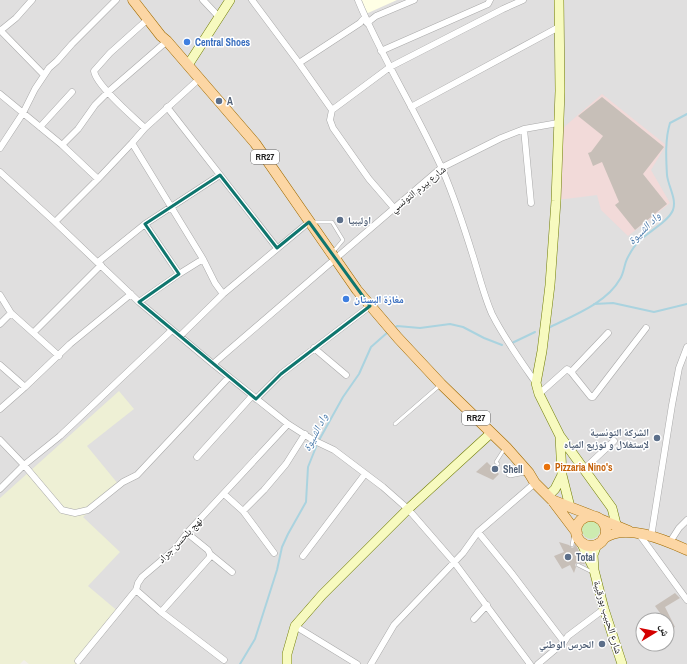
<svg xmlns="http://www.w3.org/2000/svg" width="687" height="664" font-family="'Archivo Narrow','Noto Naskh Arabic',sans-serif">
	<rect width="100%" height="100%" fill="#f2efe9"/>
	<path fill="#e0dfdf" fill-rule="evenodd" d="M0,0H687V664H58L0,538ZM643,620H667V644H643Z"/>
	<path fill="#f2dad9" d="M602,94L666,145L651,170L670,203L628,236L601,210L597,195L557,200L563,128Z"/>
	<path fill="#ffffe5" d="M358,0H397L368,13L363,12Z"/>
	<path fill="#eef0d5" d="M119,391L134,409L87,446L119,485L83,517L120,552L88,586L120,613L79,664H29L24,660L20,664H0V498Z"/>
	<path fill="#cdebb0" d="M582 530a9 9 0 1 1 18 0a9 9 0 1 1-18 0Z"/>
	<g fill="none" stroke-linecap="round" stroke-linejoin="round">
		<path stroke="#aad3df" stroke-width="2" d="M594,304L613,303L654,312L687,304
			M548,328C572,316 607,303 620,279C624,273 624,265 627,259C630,253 634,246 639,241C648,232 668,222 673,210C677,199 668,186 667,175C666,158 665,139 670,123L687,114
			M393,329L397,326L420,328L450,324L463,327L484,338L502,345
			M512,343L535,332
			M240,664L255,639L277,570L282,547L288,534L306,502L308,467L318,442L343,397L359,374L371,347L388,332"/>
	</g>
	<path fill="#c7bfb8" d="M602,97L664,147L643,174L667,204L635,230L615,205L619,202L602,162L593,166L588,153L591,152L603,136L578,116Z
		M487,462L499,474L493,480L476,472Z
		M559,542L569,545L572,548L574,547L575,543L585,564L576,563L575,565L576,567L574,573L570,565L562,569L554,556L564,552Z
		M675,593L680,598L665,607L675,627L667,632V620H651L660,613L655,606Z"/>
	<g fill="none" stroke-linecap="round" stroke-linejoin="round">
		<defs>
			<path id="lane" d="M313,222H332L343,240L333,252
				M395,424L439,386
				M498,464L496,462L505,448
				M508,475L510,476L525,473
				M572,545L574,534
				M578,565L592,572"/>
			<path id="street" d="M203,0L219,17
				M252,0L299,63L332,110
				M358,0C382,59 417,112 443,171C455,199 464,227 473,256C479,275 484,296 492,314C504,338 520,360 536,383
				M367,23L376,16L414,0
				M0,30L44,75
				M0,31L16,18L32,0
				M381,51L488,4L490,0
				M299,63L360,23L365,17
				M0,94L62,145L78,129L95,105L108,92L167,41
				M167,107L277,248
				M411,107L559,27
				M40,127L72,92
				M145,128C133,117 96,85 94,71L110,53L148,19
				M524,129L531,203
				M132,143L203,259L215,283L223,294
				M62,145L98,179
				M0,148L23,113L35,89L49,68L57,61L72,44L116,0
				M0,172L55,222L139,302L213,364L288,424L313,440L334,450L383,487L408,509L454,562L530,664
				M394,208L369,179L333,128L330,120L332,110L390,67L503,9L523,0
				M55,222L98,179L132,143L145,128L199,79
				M145,224L179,274
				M98,262L145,224L220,175
				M0,295L11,313L59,356
				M139,302L179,274L203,259
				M0,324L11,313
				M34,332L101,265
				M180,336L223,294L309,222
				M314,348L346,375
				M213,364L335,259L441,168L501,138L524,129L558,123
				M0,365L25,387
				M571,372L608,333
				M539,394L567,369L571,372L591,397H593L646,328
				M256,399L281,374L370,306
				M0,409L25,387L70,344L131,294
				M0,440L24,465L62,510L75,513L88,510L123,482L137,475L229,377
				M197,457L252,396
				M584,469L614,441
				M0,489L24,465L60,436L172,330
				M224,494L243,511L274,553
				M243,511L264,490L286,464L305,434
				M478,532L513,575L564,642
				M639,534L687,600
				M651,537L672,405L679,368L687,347
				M670,542L679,528L687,520
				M210,554L232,572
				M303,556L365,474
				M136,590L161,612L224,660
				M161,612L210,557V554L208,550L187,533
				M474,619L487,605
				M295,626L357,664
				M78,661L136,590L138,583L142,577L175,549L187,533L288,424
				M371,664L394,625L463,553L478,532L535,483
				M538,664L564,642L568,636L604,609"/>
			<path id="secondary" d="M559,0L560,91L556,201L550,285L542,351L536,383L539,394L560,436L612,508L616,524
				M188,65L230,0
				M560,436L562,475L570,507
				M548,496L555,489L562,475
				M581,542L592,565
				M597,544L593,555L594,570L604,609L622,664
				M287,664V654L295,626L322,595L408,509L491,433"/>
			<path id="primary" d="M133,0L161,36L167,41L255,143L357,290L398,338L441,384L506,447L529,473L535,483L552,500L577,533
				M552,500L593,516
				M576 531a15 15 0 1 1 30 0a15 15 0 1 1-30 0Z
				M600,519L629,531
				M603,539C624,522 665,540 687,550"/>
		</defs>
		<use href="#lane" stroke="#a9a9a9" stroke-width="4"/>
		<use href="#street" stroke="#a9a9a9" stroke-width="7"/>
		<use href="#secondary" stroke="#707d05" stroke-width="10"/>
		<use href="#primary" stroke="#a06b00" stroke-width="11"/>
		<use href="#lane" stroke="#fff" stroke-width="3"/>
		<use href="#street" stroke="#fff" stroke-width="6"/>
		<use href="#secondary" stroke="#f7fabf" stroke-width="9"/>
		<use href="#primary" stroke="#fcd6a4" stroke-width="10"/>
	</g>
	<path fill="none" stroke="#0f766e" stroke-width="3" stroke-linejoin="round" d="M220,175L277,248L309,222L370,306L281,374L256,399L139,302L179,274L145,224Z"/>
	<g fill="#3f7fe0" stroke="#fff" stroke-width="1.5">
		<circle cx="187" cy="42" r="4"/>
		<circle cx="346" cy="299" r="4"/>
	</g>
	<g fill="#5c6f8a" stroke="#fff" stroke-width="1.5">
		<circle cx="219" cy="101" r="4"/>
		<circle cx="340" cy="220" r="4"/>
		<circle cx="657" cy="438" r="4"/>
		<circle cx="495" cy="469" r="4"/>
		<circle cx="568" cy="557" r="4"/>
		<circle cx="602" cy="644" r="4"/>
	</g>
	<circle fill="#e8710a" stroke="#fff" stroke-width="1.5" cx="547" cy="467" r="4"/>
	<g text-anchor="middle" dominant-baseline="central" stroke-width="3" stroke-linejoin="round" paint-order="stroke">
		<g fill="#fff" stroke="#646464" stroke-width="1">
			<rect x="251" y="150" width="28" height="14" rx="3"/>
			<rect x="462" y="411" width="28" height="14" rx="3"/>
		</g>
		<g font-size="9" font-weight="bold" fill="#222">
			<text x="265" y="157">RR27</text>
			<text x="476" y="418">RR27</text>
		</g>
		<g font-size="10" font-weight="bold" fill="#366cbe" stroke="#fff" text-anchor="start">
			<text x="195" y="42">Central Shoes</text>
			<text x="354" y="299">مغازة البستان</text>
		</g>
		<g font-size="10" font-weight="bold" fill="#4e5e75" stroke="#fff" text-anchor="start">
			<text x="227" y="101">A</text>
			<text x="348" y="220">اوليبيا</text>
			<text x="649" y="432" text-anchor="end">الشركة التونسية<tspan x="649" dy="12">لإستغلال و توزيع المياه</tspan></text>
			<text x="503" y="469">Shell</text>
			<text x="576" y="557">Total</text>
			<text x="594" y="644" text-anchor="end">الحرس الوطني</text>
		</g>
		<g font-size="10" fill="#222" stroke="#fff">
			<text transform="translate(418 189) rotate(-39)">شارع بيرم التونسي</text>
			<text transform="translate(180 540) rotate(-46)">نهج بلحسن جراد</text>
			<text transform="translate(608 617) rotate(73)">شارع الحبيب بورقيبة</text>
		</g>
		<g font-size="10" font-weight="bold" fill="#c56008" stroke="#fff" text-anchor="start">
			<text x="555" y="467">Pizzaria Nino's</text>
		</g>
		<g font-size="11" font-style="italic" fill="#4a7aab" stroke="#fff">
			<text transform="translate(644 228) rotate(-45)">واد الشيوة</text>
			<text transform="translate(315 432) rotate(-63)">واد الشيوة</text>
		</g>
	</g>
	<g transform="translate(655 632) rotate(80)"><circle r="19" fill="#ffffff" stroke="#a7a7a7"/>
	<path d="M0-3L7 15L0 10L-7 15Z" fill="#d40000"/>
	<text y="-6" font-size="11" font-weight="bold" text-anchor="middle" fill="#222222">ش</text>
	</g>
</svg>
